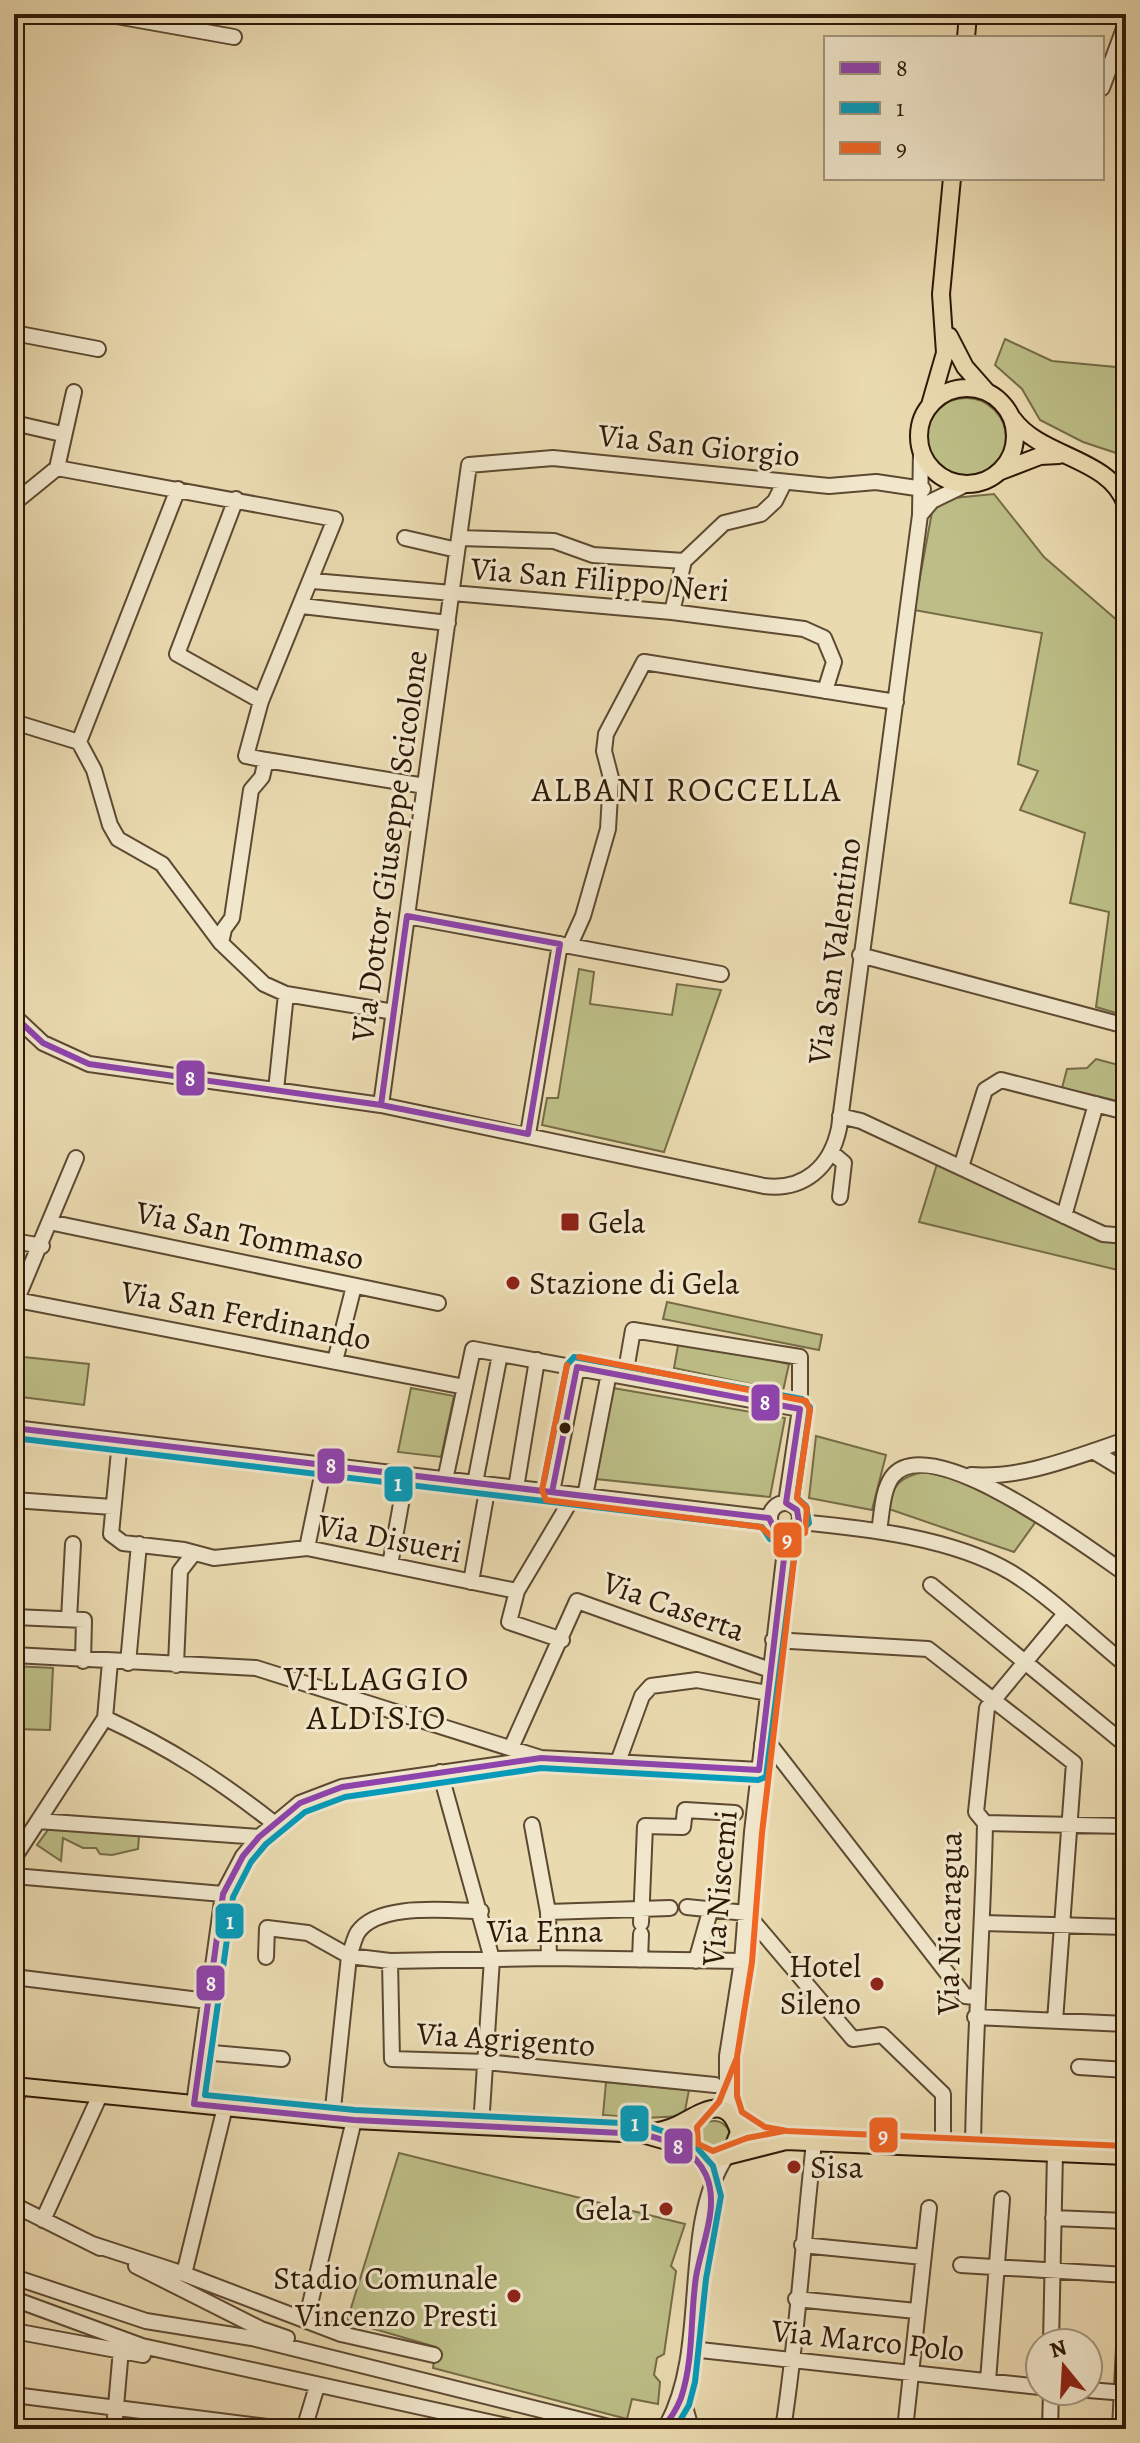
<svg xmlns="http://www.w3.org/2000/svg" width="1140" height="2443" font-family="Alegreya,serif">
	<rect width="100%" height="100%" fill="#eadab0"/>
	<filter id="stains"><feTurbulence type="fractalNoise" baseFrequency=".0025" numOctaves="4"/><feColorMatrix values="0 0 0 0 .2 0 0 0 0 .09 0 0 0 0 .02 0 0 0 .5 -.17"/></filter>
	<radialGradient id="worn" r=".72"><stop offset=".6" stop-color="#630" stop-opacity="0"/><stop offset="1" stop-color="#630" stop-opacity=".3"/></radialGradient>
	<path fill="#bdbe87" stroke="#766c47" stroke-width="2" d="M1005,339L1052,361L1126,368V462L1116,453L1083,442L1040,420L1022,389L995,365Z
		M926 438a40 40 0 1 1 80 0a40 40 0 1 1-80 0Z
		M994,494L1044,557L1126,628V1016L1096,1007L1109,912L1070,903L1085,833L1020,810L1038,771L1018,764L1042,633L914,610L932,512L943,499Z
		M579,969L594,972L590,1004L672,1015L677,984L721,990L664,1152L542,1125L547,1098H558Z
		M1096,1059L1126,1067V1103L1062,1088L1067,1069L1087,1068Z
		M938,1161L1093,1236L1126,1242V1272L919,1222Z
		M667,1302L822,1335L819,1350L663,1319Z
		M679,1340L789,1364L783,1391L674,1368Z
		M14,1356L89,1364L84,1405L14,1396Z
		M411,1388L454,1396L441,1457L398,1452Z
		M613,1388L785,1418L770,1497L596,1479Z
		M816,1436L886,1455L872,1510L809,1498Z
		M925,1472L963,1481L1037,1520L1014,1552L889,1509C891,1485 901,1476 925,1472Z
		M14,1666L53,1668L50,1730L14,1729Z
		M50,1827L139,1836L138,1849L112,1855L100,1854L96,1848H83L63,1838L61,1861L37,1845Z
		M606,2082L689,2090L684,2116L644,2118L603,2115Z
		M698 2137a16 16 0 1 1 32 0a16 16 0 1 1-32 0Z
		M399,2153L685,2224L671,2266L676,2271L664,2354L657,2358L654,2375L660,2382L658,2404L632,2399L627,2419L433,2368L436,2347L347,2321Z"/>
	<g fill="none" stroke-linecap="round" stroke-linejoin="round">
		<defs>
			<path id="minor" d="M105,14L234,37
				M1102,88L1126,23
				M14,333L98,349
				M74,392L57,468L335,519L261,701L246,756L266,760L262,777L251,790L232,918L224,929L221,943
				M14,423L62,434
				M236,499L177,654L261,701
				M14,503L57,468
				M921,514L932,501L967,484
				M405,538L457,550
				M459,538L554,541L593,555L684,561
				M313,581L672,612L804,629L824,638L834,662L825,691
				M302,606L448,623
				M672,612L684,561L724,523L761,514L775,501L784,483
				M14,722L79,742L94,770L110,825L118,839L162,864L221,943L264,984L286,994L394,1012
				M79,742L178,489
				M266,760L425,786
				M407,916L721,974
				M570,945L583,916L608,829L611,778L604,751L606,734L644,662L896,702
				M860,955L1126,1026
				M14,1016L43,1043L89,1064L381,1105L764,1186C804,1191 831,1167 839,1128L920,515L921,450
				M276,1090L286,994
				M381,1105L469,465L553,458L829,486L876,482L923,489
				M840,1116L861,1121L1103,1234L1126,1236
				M528,1134L560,944
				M831,1152L844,1163L840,1197
				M961,1167L985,1090L1001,1080L1126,1112
				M1064,1216L1096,1104
				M49,1222L438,1303
				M14,1241L42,1246
				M17,1300L465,1387
				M14,1306L76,1158
				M335,1361L354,1286
				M625,1376L633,1330L800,1357V1409L786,1503
				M14,1428L769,1518
				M120,1441L111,1534L123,1543L184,1550L214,1558L307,1548L517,1591
				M1093,1451L1126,1471
				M971,1475C1024,1479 1077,1456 1126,1440
				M445,1480L473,1349L800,1409
				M475,1483L500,1354
				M516,1488L537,1360
				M552,1492L577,1367
				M585,1496L609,1373
				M14,1500L112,1507
				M770 1518a15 15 0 1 1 30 0a15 15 0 1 1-30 0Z
				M799,1522C865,1528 954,1538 1012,1573C1052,1598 1089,1635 1126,1665
				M879,1531C882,1514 882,1491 892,1477C929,1427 1091,1550 1126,1574
				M307,1548L324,1466
				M390,1565L406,1476
				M471,1582L488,1485
				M931,1585L1126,1745
				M14,1617L84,1620L83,1661
				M69,1619L73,1544
				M562,1640L509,1622L517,1591L574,1495
				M773,1640L928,1649L1074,1763L1055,2021
				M14,1655L256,1668L541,1758L759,1770
				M128,1663L139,1544
				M176,1665L180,1571L194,1553
				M105,1718C170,1748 219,1780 275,1824
				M762,1744L771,1746L965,1996L975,1997
				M511,1748L577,1601L770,1670
				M618,1762L642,1696L651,1686L697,1680L767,1693
				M440,1772L492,1959L481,2126
				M38,1821L259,1837
				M985,1823L1126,1826
				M532,1825L548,1912L549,1958
				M14,1858L105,1718L110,1662
				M14,1876L223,1894
				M687,1907L746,1913L853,2039L882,2035L943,2094V2148
				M548,1912L670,1908
				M641,1923L645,1826L683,1827L685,1810L735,1813
				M983,1923L1126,1927
				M266,1957L267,1928L308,1933L349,1956L390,1961L549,1958L742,1961
				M640,1960L641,1934
				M390,1961L392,2059L486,2062L715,2085
				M696,1961L711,1908
				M14,1977L207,2001
				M975,2017L1126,2024
				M201,2052L282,2059
				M1079,2067L1126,2070
				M14,2102L21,2087
				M194,2104L223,1894L243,1856L259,1837L300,1803L342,1787L536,1759
				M332,2118L349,1956C352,1949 354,1938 358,1932C379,1902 449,1911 481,1911
				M734,2119L727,2098V2056L742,1961L752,1832L787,1533
				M973,2149C974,2040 983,1932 985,1823L976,1812L987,1708L1064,1615
				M14,2205L100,2248
				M1053,2218L1126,2221
				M43,2220L100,2095
				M92,2244L184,2274L341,2334L434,2355
				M802,2245L923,2257
				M961,2265L1126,2275
				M136,2266L261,2329L287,2338
				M184,2274L225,2107
				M14,2277L146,2321L252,2338L617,2429
				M14,2299L142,2346L521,2429
				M796,2299L916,2311
				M306,2321L354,2120
				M14,2331L143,2355
				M1051,2343L1055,2153
				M691,2349L1040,2387
				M988,2381L1002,2199
				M1088,2390L1126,2393
				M681,2393L691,2428
				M14,2395L284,2429
				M667,2425C710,2346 679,2229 726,2157
				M114,2429L121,2349
				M304,2429L317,2386
				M783,2429C798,2334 803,2238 814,2143
				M905,2429L929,2208
				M1050,2429L1051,2391
				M1120,2429L1126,2308"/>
			<path id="major" d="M966,38L968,14
				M949,336L965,367L987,392
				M919 436a48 48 0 1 1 96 0a48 48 0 1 1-96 0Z
				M930,405L945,353L941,294L952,178
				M1013,419C1041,458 1110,457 1126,505
				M1001,471L1040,456L1059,455
				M14,2086L354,2120L642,2134L677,2144L707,2161L786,2141
				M736,2124L761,2136L786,2141L1126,2156
				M646,2134C656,2131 668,2130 677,2125C700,2114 727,2091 739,2132L731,2153"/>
		</defs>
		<use href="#minor" stroke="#5d4931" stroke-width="18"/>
		<use href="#major" stroke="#2e1907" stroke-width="20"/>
		<use href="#minor" stroke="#f1e7cc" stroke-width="14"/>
		<use href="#major" stroke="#eadab0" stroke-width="16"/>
		<defs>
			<path id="bus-1" d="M407,916L560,944L528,1134L381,1105Z
				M14,1016L43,1043L89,1064L381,1105
				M14,1428L769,1518L775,1530L787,1533L799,1522L797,1510L786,1503L800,1409L577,1367L552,1492
				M661,2429C670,2420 676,2411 681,2398C694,2359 690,2317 696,2277C701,2246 720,2206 706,2175C693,2147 669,2141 642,2134L354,2120L194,2104L223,1894L243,1856L259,1837L300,1803L342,1787L541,1758L759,1770L787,1533"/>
			<path id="bus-2" d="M14,1438L762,1527L770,1539L788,1543L809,1523L806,1506L797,1498L810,1407L802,1399L574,1357L567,1365L544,1481
				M675,2429L689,2405L695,2382L706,2279L721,2196L713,2166L691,2141L642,2124L355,2110L205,2095L233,1897L251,1862L266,1844L305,1812L345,1797L541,1768L758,1780L766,1777L797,1534"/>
			<path id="bus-3" d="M567,1365L542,1490L546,1500L761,1527L779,1543L805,1533L807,1508L797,1498L810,1410L806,1401L579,1357
				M797,1534L762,1833L752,1962L737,2057V2096L742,2112L765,2127L787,2131L1126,2146
				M736,2060L719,2102L697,2127L698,2144L713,2151L747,2138L784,2131"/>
		</defs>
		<use href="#bus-1" stroke="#f1e7cc" stroke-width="12"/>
		<use href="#bus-2" stroke="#f1e7cc" stroke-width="12"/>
		<use href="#bus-3" stroke="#f1e7cc" stroke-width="12"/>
		<use href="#bus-1" stroke="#8e44ad" stroke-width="6"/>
		<use href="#bus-2" stroke="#059bba" stroke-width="6"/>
		<use href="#bus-3" stroke="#f26522" stroke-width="6"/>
	</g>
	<g fill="#8f2418" stroke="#f1e7cc" stroke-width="3">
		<rect x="560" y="1212" width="20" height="20" rx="4"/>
		<circle cx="513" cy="1283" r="8"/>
		<circle cx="877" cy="1984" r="8"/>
		<circle cx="794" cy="2167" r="8"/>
		<circle cx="666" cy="2209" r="8"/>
		<circle cx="514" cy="2296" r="8"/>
	</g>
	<circle fill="#2e1907" stroke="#f1e7cc" stroke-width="3" cx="565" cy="1428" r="7"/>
	<g text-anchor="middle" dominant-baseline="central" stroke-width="6" stroke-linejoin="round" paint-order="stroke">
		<g font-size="32" fill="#2e1907" stroke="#f1e7cc">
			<text transform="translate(699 445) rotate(6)">Via San Giorgio</text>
			<text transform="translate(600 579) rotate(5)">Via San Filippo Neri</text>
			<text transform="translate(389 846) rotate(-82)">Via Dottor Giuseppe Scicolone</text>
			<text transform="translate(834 951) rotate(-82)">Via San Valentino</text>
			<text transform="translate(250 1235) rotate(12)">Via San Tommaso</text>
			<text transform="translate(246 1315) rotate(11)">Via San Ferdinando</text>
			<text transform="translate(390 1538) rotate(11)">Via Disueri</text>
			<text transform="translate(674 1606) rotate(20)">Via Caserta</text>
			<text transform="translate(719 1888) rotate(-85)">Via Niscemi</text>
			<text transform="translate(949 1923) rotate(-89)">Via Nicaragua</text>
			<text x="545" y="1931">Via Enna</text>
			<text transform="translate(506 2039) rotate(4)">Via Agrigento</text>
			<text transform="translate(868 2340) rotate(6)">Via Marco Polo</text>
		</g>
		<g font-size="32" fill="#2e1907" stroke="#f1e7cc" text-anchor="start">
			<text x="588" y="1222">Gela</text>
			<text x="529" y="1283">Stazione di Gela</text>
			<text x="861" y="1966" text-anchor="end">Hotel<tspan x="861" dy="37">Sileno</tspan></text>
			<text x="810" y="2167">Sisa</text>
			<text x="650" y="2209" text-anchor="end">Gela 1</text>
			<text x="498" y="2278" text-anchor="end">Stadio Comunale<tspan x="498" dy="37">Vincenzo Presti</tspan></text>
		</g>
		<g font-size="34" letter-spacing="2" fill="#2e1907" stroke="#f1e7cc">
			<text x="687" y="789">ALBANI ROCCELLA</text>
			<text x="377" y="1678">VILLAGGIO<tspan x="377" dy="39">ALDISIO</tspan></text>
		</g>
	</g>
	<g stroke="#f1e7cc" stroke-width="3">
		<rect x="175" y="1059" width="31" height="38" rx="8" fill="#8e44ad"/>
		<rect x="750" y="1383" width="31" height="39" rx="8" fill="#8e44ad"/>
		<rect x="316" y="1447" width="30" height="38" rx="8" fill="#8e44ad"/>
		<rect x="383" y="1465" width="31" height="38" rx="8" fill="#059bba"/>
		<rect x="772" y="1521" width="31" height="38" rx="8" fill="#f26522"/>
		<rect x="214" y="1902" width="31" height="38" rx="8" fill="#059bba"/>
		<rect x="195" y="1964" width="31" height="38" rx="8" fill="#8e44ad"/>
		<rect x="619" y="2104" width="31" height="39" rx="8" fill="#059bba"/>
		<rect x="868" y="2116" width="31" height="38" rx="8" fill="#f26522"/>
		<rect x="663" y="2127" width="31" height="38" rx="8" fill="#8e44ad"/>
	</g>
	<g font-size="22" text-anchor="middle" font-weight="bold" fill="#fff">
		<text x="190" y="1086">8</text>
		<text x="765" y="1410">8</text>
		<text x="331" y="1473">8</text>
		<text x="398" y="1491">1</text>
		<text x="787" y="1547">9</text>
		<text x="230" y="1929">1</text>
		<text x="211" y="1991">8</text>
		<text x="635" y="2131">1</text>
		<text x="883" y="2143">9</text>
		<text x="678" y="2154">8</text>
	</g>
	<rect width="1140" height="2443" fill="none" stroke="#eadab0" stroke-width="48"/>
	<rect x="16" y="16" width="1108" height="2411" fill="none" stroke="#2e1907" stroke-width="4"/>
	<rect x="24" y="24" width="1092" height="2395" fill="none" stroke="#2e1907" stroke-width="2"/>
	<rect x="824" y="36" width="280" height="144" fill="#f1e7cc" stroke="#a3957d" stroke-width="2"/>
	<rect x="840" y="62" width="40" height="12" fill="#8e44ad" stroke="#a3957d" stroke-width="2"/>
	<text x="896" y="76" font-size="24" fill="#2e1907">8</text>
	<rect x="840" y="102" width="40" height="12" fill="#059bba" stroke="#a3957d" stroke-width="2"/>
	<text x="896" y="116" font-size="24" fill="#2e1907">1</text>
	<rect x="840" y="142" width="40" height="12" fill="#f26522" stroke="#a3957d" stroke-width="2"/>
	<text x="896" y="156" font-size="24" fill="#2e1907">9</text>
	<g transform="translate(1064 2367) rotate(342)"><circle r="38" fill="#f1e7cc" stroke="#a3957d" stroke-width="2"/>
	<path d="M0-6L14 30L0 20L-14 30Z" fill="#8f2418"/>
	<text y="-12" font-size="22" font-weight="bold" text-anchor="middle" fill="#2e1907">N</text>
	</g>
	<rect width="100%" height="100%" filter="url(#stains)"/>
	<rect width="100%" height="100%" fill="url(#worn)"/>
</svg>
